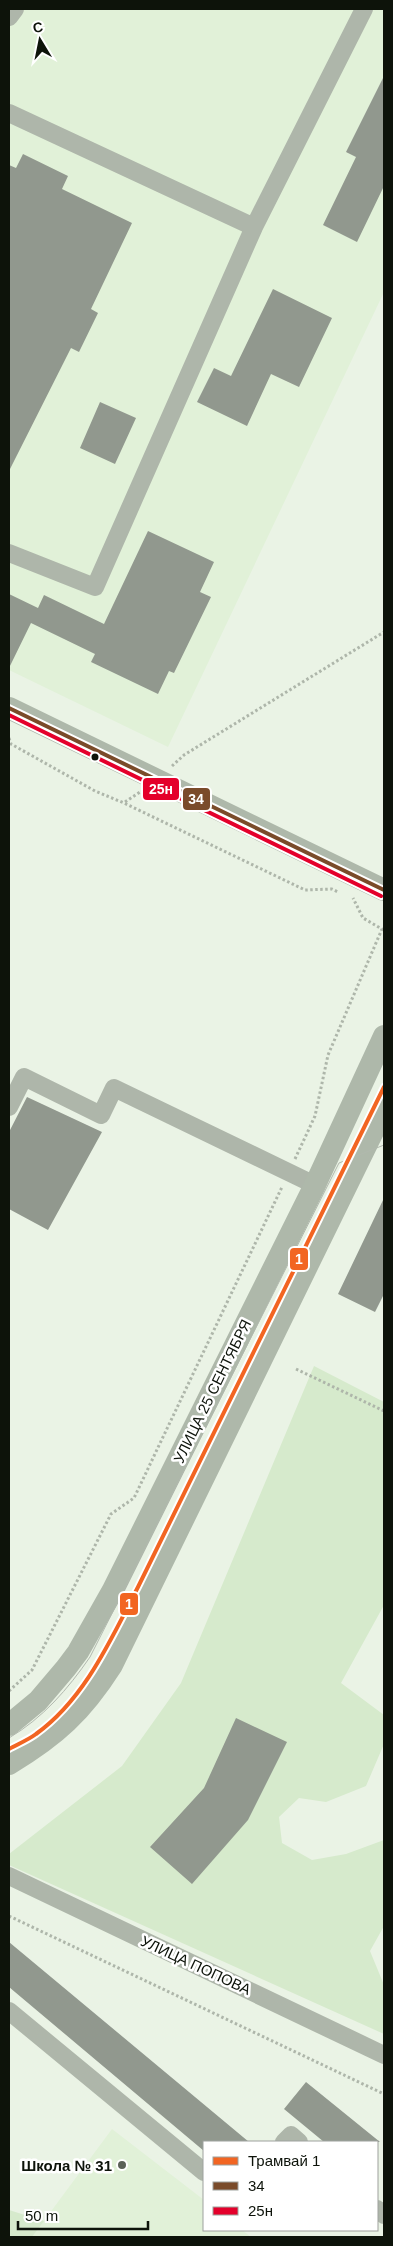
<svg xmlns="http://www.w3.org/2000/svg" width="393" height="2246" font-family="Helvetica,sans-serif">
	<rect width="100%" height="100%" fill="#eaf3e5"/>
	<path fill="#e1f1d8" d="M9,9H384V292L168,747L9,670Z
		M112,2129L204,2200V2230H242L251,2237H32Z"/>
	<path fill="#d6eacc" d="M314,1366L384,1402V1605L341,1683L384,1715V1744L366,1786L326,1802L299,1798L279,1817L282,1843L312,1860L346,1854L384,1840V1926L370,1951L384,1985V2034L9,1865V1854L122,1766L181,1683Z
		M9,2210L44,2221L32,2237H9Z"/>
	<path fill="#91988e" d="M384,76V186L357,242L323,225L356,157L346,152Z
		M23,154L68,176L62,189L132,223L91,309L98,313L79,352L71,348L9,471V165L16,168Z
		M273,289L332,318L299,387L271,374L247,426L197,402L214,368L231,376Z
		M100,402L136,418L115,464L80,448Z
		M148,531L214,562L200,592L211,597L174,673L169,671L158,694L91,662L95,654L31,623L9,668V594L38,608L44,595L104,624Z
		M27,1097L102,1132L48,1230L9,1209V1132Z
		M384,1198V1294L375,1312L338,1294Z
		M236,1718L287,1742L248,1820L192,1884L150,1847L204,1788Z
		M9,1942L249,2142H204V2151L9,1987Z
		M306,2082L380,2142H324L284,2109Z"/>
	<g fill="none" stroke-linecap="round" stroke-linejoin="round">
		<path stroke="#aeb6aa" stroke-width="3" stroke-dasharray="2.5 2.5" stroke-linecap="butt" d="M9,738L11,744L95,791L124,803L305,890L332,889L338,892
			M172,766L184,755L384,632
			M125,802L140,792
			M295,1159L315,1116L328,1055L382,929L363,918L353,898
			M296,1369L384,1411
			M9,1691L32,1670L111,1514L134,1498L282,1187
			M9,1916L384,2094"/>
		<path stroke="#aeb6aa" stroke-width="18" d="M9,17L15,9
			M9,113L254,227
			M9,553L95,587L254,227L364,9
			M9,1107L24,1077L101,1115L114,1088L315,1185
			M9,1876L384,2055
			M9,2011L204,2172
			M284,2142L291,2135L299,2142
			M377,2209L384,2215"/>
		<path stroke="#aeb8aa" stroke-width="22" d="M9,708L384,890
			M9,1725L38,1701L66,1668L78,1652L113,1590L315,1185L384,1036
			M9,1764C56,1736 82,1712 112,1665L384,1109"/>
		<path stroke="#b1b8ae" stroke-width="1" d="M9,1738C43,1718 68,1689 90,1657L339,1163L384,1145"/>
		<defs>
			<path id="bus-1" d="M9,708L384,890"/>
			<path id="bus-2" d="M9,715L381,896"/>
		</defs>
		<use href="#bus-1" stroke="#fff" stroke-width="8"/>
		<use href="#bus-2" stroke="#fff" stroke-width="8"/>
		<use href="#bus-1" stroke="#7a4b2a" stroke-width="4"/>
		<use href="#bus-2" stroke="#e4002b" stroke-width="4"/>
		<defs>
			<path id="tram-1" d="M9,1749C18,1744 28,1740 36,1734C85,1699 111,1639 138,1587L384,1087"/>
		</defs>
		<use href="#tram-1" stroke="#fff" stroke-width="8"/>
		<use href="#tram-1" stroke="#f26522" stroke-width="4"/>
	</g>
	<circle fill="#0d130a" stroke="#fff" stroke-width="2" cx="95" cy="757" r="4.5"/>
	<circle fill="#5a6157" stroke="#fff" stroke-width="2" cx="122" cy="2165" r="5"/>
	<g text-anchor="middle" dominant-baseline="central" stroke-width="5" stroke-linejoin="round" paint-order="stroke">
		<g font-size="15" fill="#0d130a" stroke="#fff">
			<text transform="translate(212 1391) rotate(-64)">УЛИЦА 25 СЕНТЯБРЯ</text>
			<text transform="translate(196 1965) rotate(25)">УЛИЦА ПОПОВА</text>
		</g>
		<g font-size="15" font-weight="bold" fill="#0d130a" stroke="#fff" text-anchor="end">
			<text x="112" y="2165">Школа № 31</text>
		</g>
	</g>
	<g stroke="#fff" stroke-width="2">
		<rect x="142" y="777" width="38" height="24" rx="5" fill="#e4002b"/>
		<rect x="182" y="787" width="29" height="24" rx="5" fill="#7a4b2a"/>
		<rect x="289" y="1247" width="20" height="24" rx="5" fill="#f26522"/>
		<rect x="119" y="1592" width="20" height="24" rx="5" fill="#f26522"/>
	</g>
	<g font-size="14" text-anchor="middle" font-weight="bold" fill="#fff">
		<text x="161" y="794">25н</text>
		<text x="196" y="804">34</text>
		<text x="299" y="1264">1</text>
		<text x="129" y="1609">1</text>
	</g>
	<rect width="393" height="2246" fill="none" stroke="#0d130a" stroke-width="20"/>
	<rect x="203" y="2141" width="175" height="90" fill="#ffffff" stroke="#9ea19d"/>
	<rect x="213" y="2157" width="25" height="8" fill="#f26522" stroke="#9ea19d"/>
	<text x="248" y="2166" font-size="15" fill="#0d130a">Трамвай 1</text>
	<rect x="213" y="2182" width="25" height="8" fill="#7a4b2a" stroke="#9ea19d"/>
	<text x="248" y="2191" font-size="15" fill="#0d130a">34</text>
	<rect x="213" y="2207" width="25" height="8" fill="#e4002b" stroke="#9ea19d"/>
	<text x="248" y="2216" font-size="15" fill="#0d130a">25н</text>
	<g transform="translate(40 40) rotate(350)" stroke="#ffffff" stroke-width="4" paint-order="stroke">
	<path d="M0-4L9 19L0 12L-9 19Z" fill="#0d130a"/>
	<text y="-8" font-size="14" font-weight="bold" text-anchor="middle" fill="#0d130a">С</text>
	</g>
	<path d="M18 2221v8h130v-8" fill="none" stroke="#0d130a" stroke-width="2.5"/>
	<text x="25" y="2221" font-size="15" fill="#0d130a" stroke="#ffffff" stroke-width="4" paint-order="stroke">50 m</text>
</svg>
